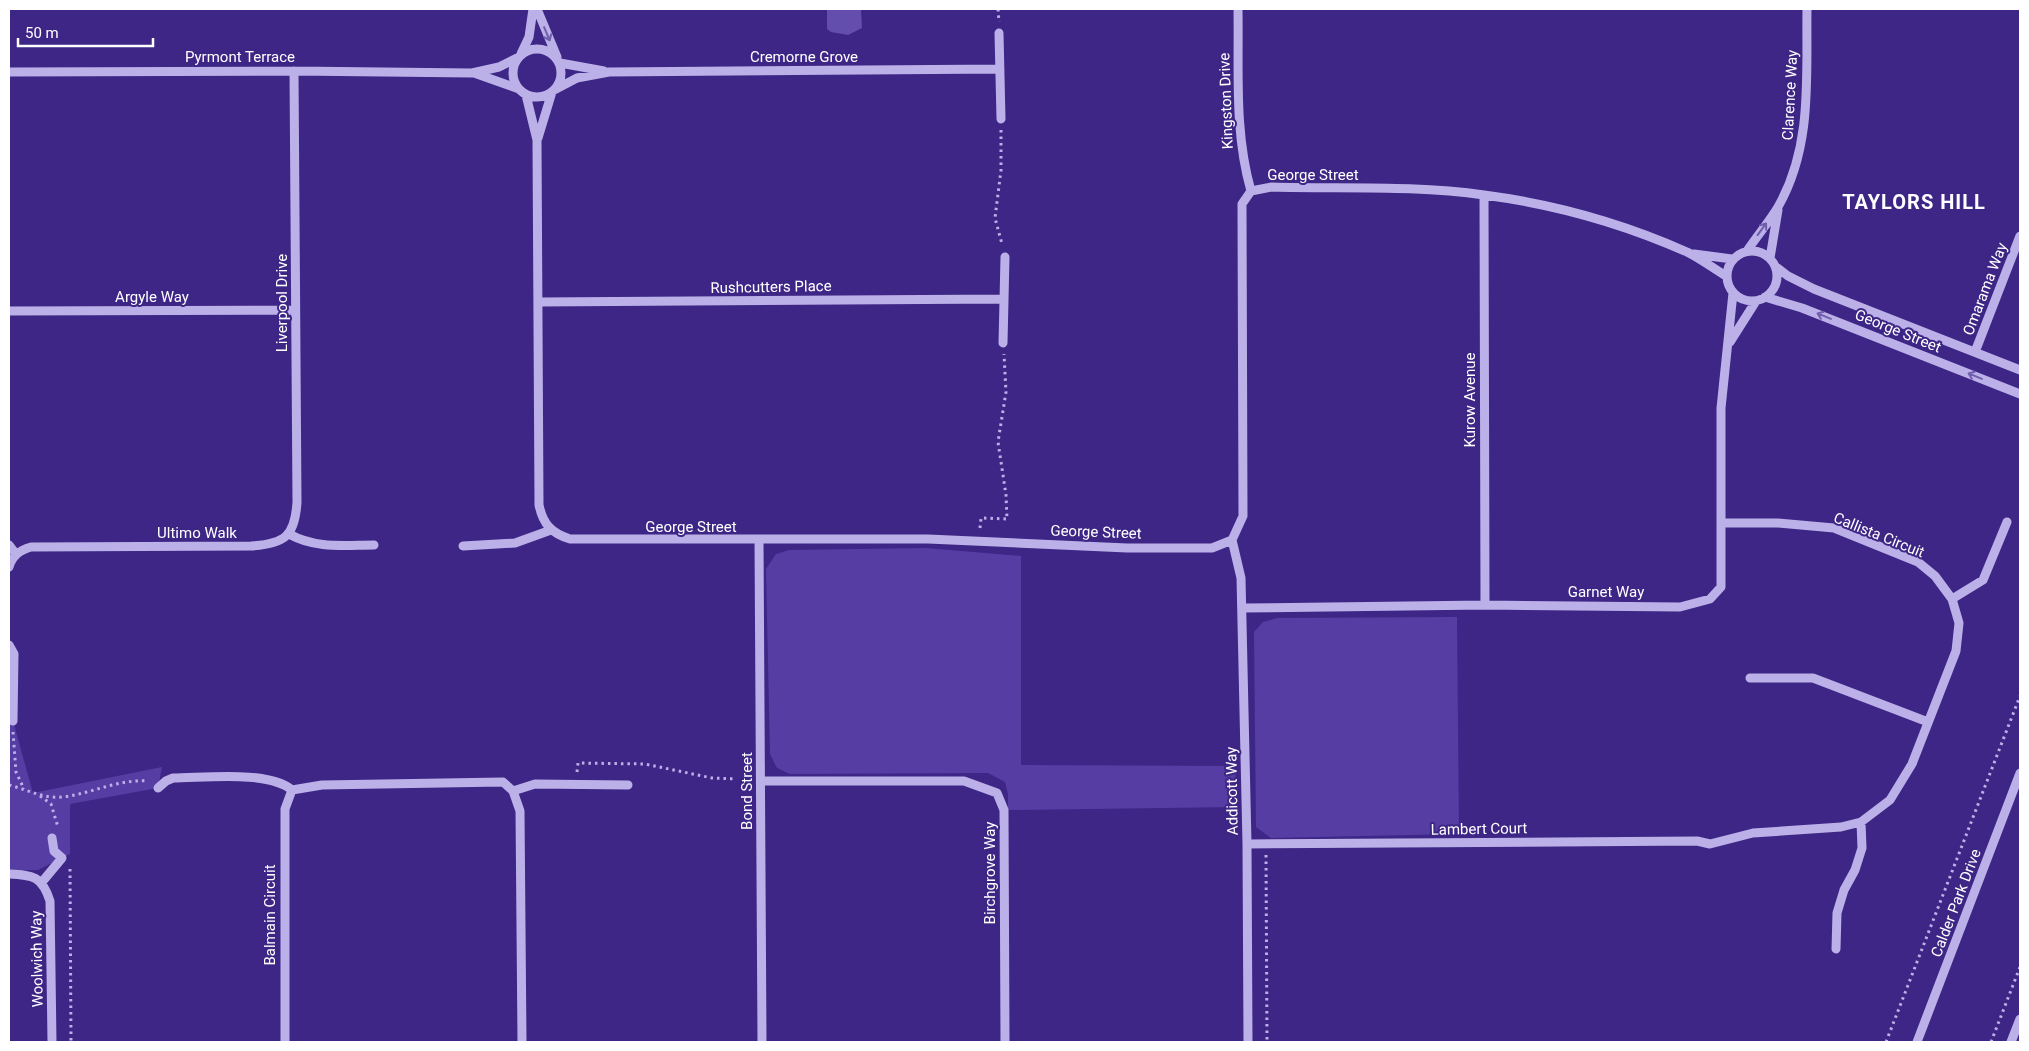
<svg xmlns="http://www.w3.org/2000/svg" width="2029" height="1051" font-family="Roboto,sans-serif">
	<rect width="100%" height="100%" fill="#3d2685"/>
	<path fill="#553da4" d="M926,548L1021,556V765L1235,766L1237,807L1008,810V794L1005,782L988,773L790,774L777,768L770,754L766,569L776,554L789,550Z
		M1457,617L1459,834L1271,838L1256,827L1254,632L1263,622L1277,618Z
		M9,645L14,654L13,721L33,793L162,767L158,788L70,804V854L38,870H9Z"/>
	<path fill="#644ead" d="M827,9H861L862,28L848,35L831,32L827,29Z"/>
	<g fill="none" stroke-linecap="round" stroke-linejoin="round">
		<path stroke="#bcb0e8" stroke-width="3" stroke-dasharray="2.5 4" stroke-linecap="butt" d="M998,9L999,22
			M1001,130V170L995,218L1002,244
			M980,528L981,518L1007,519L1006,495L998,442L1006,392L1004,354
			M13,732L16,772L24,789
			M577,772L578,763L645,764L712,778L736,779
			M9,785C26,789 43,799 62,797C91,794 117,779 147,781
			M40,796L51,804L58,827
			M1266,855L1267,1042
			M70,869L71,1042
			M1886,1042L2020,696
			M1991,1042L2020,967"/>
		<path stroke="#bcb0e8" stroke-width="9" d="M537,9L557,57
			M1238,9C1239,70 1234,132 1251,191
			M999,33L1001,119
			M513 73a24 24 0 1 1 48 0a24 24 0 1 1-48 0Z
			M521,54L529,37L533,9
			M560,63L604,71
			M9,72L294,71L472,73L499,67L517,58
			M474,73L519,89
			M556,89L577,78L609,72L1000,69
			M526,95L537,140L539,505C543,524 551,533 570,539H928L1127,548H1212L1232,540L1243,516L1242,204L1251,191L1272,187C1342,189 1414,185 1484,195C1553,204 1624,224 1687,252C1701,259 1713,268 1726,276
			M538,138L552,92
			M1484,195L1485,605
			M1727 276a25 25 0 1 1 50 0a25 25 0 1 1-50 0Z
			M1747,251C1757,236 1769,222 1778,207C1813,146 1806,76 1807,9
			M1694,254L1732,259
			M1770,258L1778,210
			M1775,266L1788,276L1814,289L2020,370
			M1765,297L1802,308L2020,394
			M539,302L1004,299
			M9,311L295,310
			M1730,342L1756,301
			M1003,343L1005,257
			M1975,352L2020,236
			M289,534C316,549 344,545 374,545
			M759,540L762,1042
			M1232,540L1241,578L1247,844L1248,1042
			M9,545L16,554
			M463,546L515,543L551,530
			M9,567C12,556 20,550 31,547L251,546C285,544 295,536 297,502L294,71
			M1952,599L1983,580L2007,522
			M1242,608L1485,605L1680,607L1710,599L1721,587V408L1733,293
			M9,645L14,654L13,721
			M1750,678H1813L1928,722
			M761,781H964L997,793L1004,810L1005,1042
			M158,788L166,781L173,778C204,778 268,770 292,790
			M513,791L535,784L628,785
			M1247,844L1697,841L1710,844L1753,833L1841,827L1861,822L1890,800L1912,764L1956,651L1959,623L1952,599L1935,576L1918,562L1834,528L1778,523H1722
			M9,874C33,875 42,876 50,901L52,1042
			M42,882L62,858L54,851L52,838
			M1836,949L1837,913L1844,890L1855,870L1862,848L1861,822
			M285,1042V809L292,790L322,785L503,782L513,791L520,811L522,1042
			M1917,1042L2020,773
			M2011,1042L2020,1019"/>
	</g>
	<defs><path id="oneway-shaft" d="M-6 0H5M1.5-3L5.5 0L1.5 3" fill="none" stroke-width="1.6" stroke-linecap="round" stroke-linejoin="round" transform="scale(1.25)"/></defs>
	<g stroke="#705dad">
		<use href="#oneway-shaft" transform="translate(547 34) rotate(67)"/>
		<use href="#oneway-shaft" transform="translate(1762 229) rotate(-54)"/>
		<use href="#oneway-shaft" transform="translate(1824 316) rotate(-158)"/>
		<use href="#oneway-shaft" transform="translate(1975 376) rotate(-158)"/>
	</g>
	<g text-anchor="middle" dominant-baseline="central" stroke-width="4" stroke-linejoin="round" paint-order="stroke">
		<g font-size="15" fill="#fff" stroke="#3d2685">
			<text x="240" y="57">Pyrmont Terrace</text>
			<text x="804" y="57">Cremorne Grove</text>
			<text transform="translate(1790 95) rotate(-87)">Clarence Way</text>
			<text transform="translate(1226 101) rotate(-92)">Kingston Drive</text>
			<text x="1313" y="175">George Street</text>
			<text transform="translate(771 287) rotate(-1)">Rushcutters Place</text>
			<text transform="translate(1985 289) rotate(-69)">Omarama Way</text>
			<text x="152" y="297">Argyle Way</text>
			<text transform="translate(282 303) rotate(-90)">Liverpool Drive</text>
			<text transform="translate(1898 331) rotate(22)">George Street</text>
			<text transform="translate(1470 400) rotate(-90)">Kurow Avenue</text>
			<text x="691" y="527">George Street</text>
			<text transform="translate(1096 532) rotate(2)">George Street</text>
			<text x="197" y="533">Ultimo Walk</text>
			<text transform="translate(1879 535) rotate(22)">Callista Circuit</text>
			<text x="1606" y="592">Garnet Way</text>
			<text transform="translate(747 791) rotate(-90)">Bond Street</text>
			<text transform="translate(1232 791) rotate(-91)">Addicott Way</text>
			<text transform="translate(1479 829) rotate(-1)">Lambert Court</text>
			<text transform="translate(990 873) rotate(-90)">Birchgrove Way</text>
			<text transform="translate(1956 903) rotate(-69)">Calder Park Drive</text>
			<text transform="translate(270 915) rotate(-90)">Balmain Circuit</text>
			<text transform="translate(37 959) rotate(-91)">Woolwich Way</text>
		</g>
		<g font-size="20" font-weight="bold" letter-spacing="1" fill="#fff" stroke="#3d2685">
			<text x="1914" y="202">TAYLORS HILL</text>
		</g>
	</g>
	<rect width="2029" height="1051" fill="none" stroke="#ffffff" stroke-width="20"/>
	<path d="M18 38v8h135v-8" fill="none" stroke="#ffffff" stroke-width="2.5"/>
	<text x="25" y="38" font-size="15" fill="#ffffff" stroke="#3d2685" stroke-width="4" paint-order="stroke">50 m</text>
</svg>
